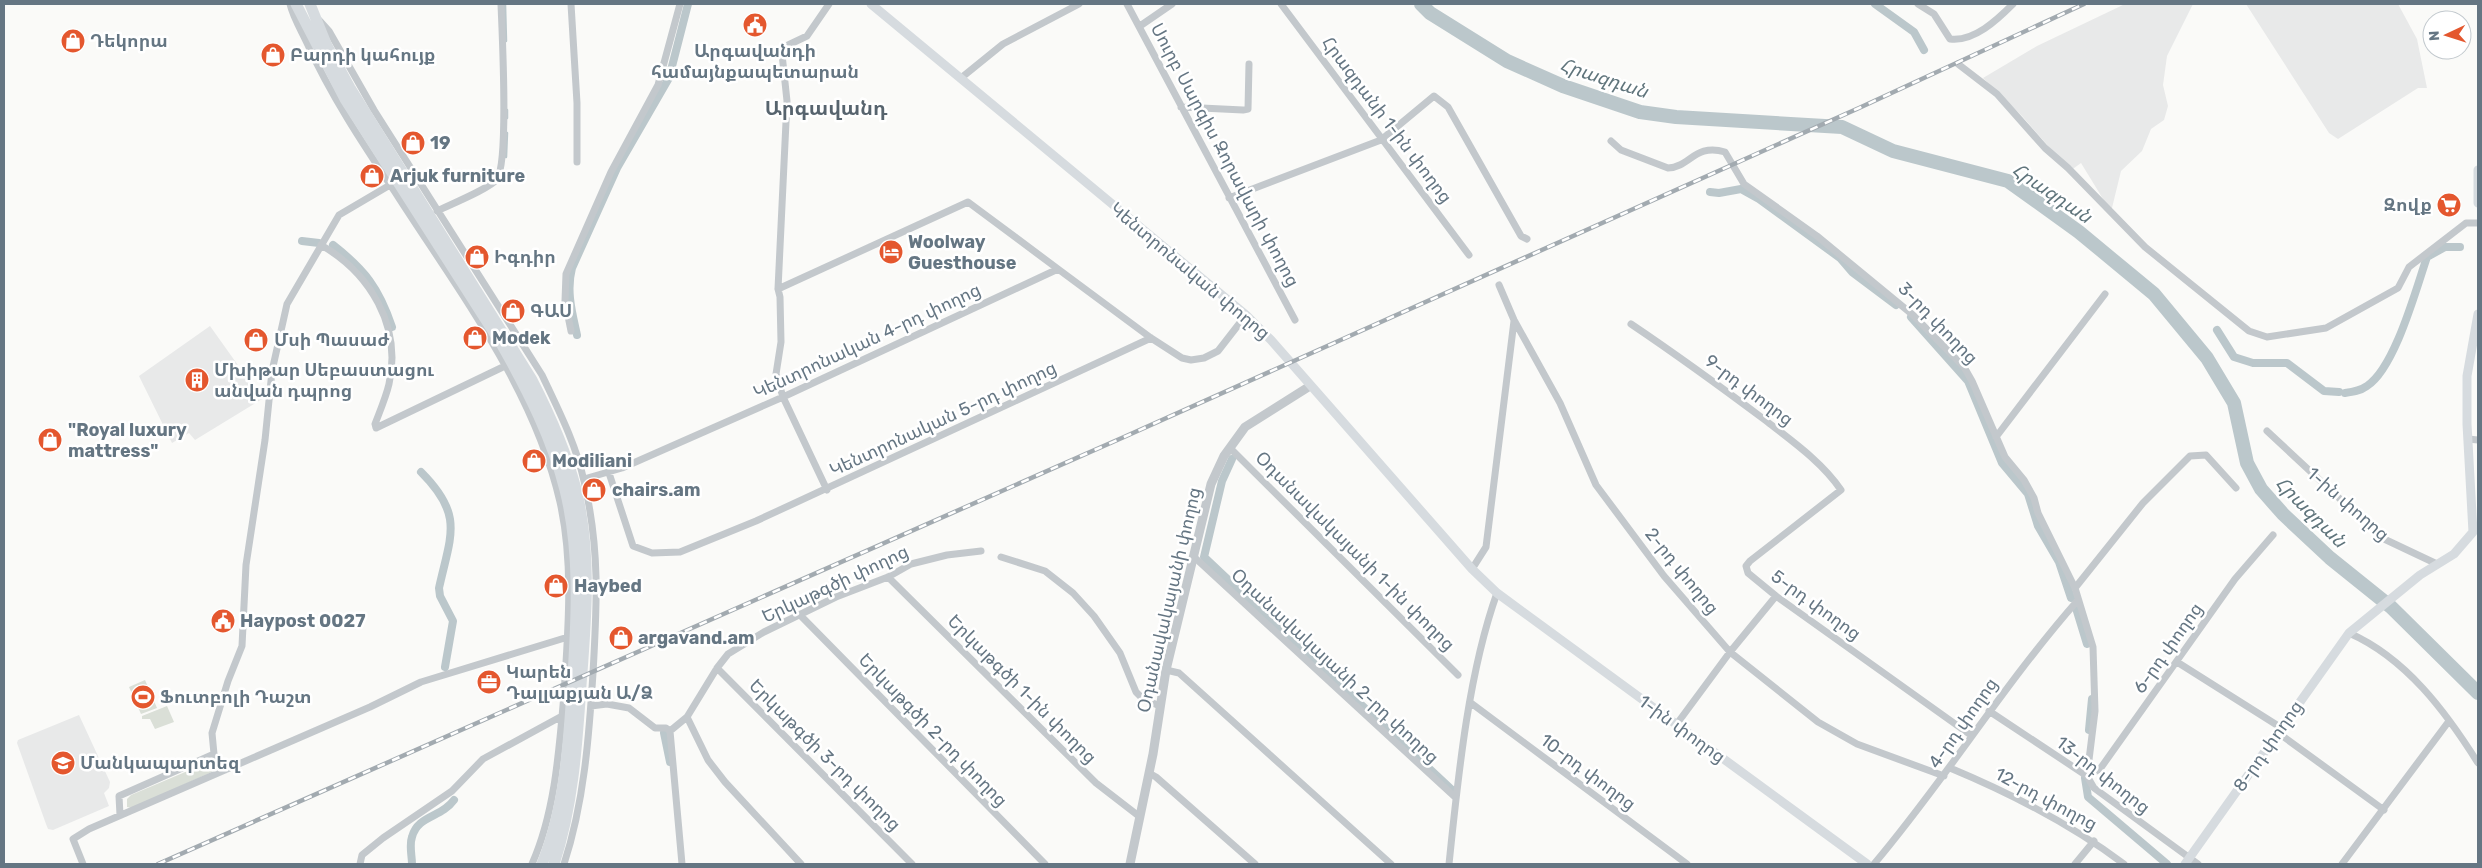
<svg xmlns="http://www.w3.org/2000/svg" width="2482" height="868" font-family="Rubik,'Noto Sans Armenian',sans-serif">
	<rect width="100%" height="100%" fill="#fafaf8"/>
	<path fill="#e8e9e9" d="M2125,4H2193L2167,56L2163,85L2168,106L2164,120L2151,129L2142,151L2121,171L2111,212L2081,163L2070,171L2022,116L1983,78L2037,46Z
		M2246,4H2398L2417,39L2427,88H2418L2338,139L2329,133Z
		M210,326L262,399L195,440L189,433L172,443L139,376Z
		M79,715L110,782L109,788L104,793L109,806L53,830L48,829L46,824L17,743L18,740Z"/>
	<path fill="#dadfd7" d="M145,680L157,708L141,714L129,687Z
		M167,706L174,722L155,729L150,719H142V716Z
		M204,764L217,768L214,771L132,808L127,807V799L131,795Z"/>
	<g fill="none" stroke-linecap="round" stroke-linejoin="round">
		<path stroke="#bbc7cb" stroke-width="2.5" d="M505,4L506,41
			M507,118V110
			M506,157L507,133"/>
		<path stroke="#bbc7cb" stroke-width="8" d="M1875,4L1914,32L1924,50
			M1710,192L1719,193L1741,189L1759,199L1840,258L1852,272L1896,305
			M302,241L319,243
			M333,245C365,270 379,288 392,327
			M1911,317L1968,381L2002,463L2028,494L2038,526L2059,562L2071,598
			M2217,330L2234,357L2253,363H2287L2324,391L2339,392
			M577,335C572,312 566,291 572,268L617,168L669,78L688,4
			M2345,393C2353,392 2360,391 2367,386C2395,368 2416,289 2427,257L2445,247H2460
			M1232,459L1222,481L1204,557L1452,790
			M421,472C464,515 451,534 439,588L440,596L453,621L445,667
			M2076,608L2087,644
			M2089,730L2092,699
			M664,733L670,762
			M2085,778L2088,797L2167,864
			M412,864C412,856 409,845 412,837C418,815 441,818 454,800"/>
		<path stroke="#bbc7cb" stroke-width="14" d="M1421,4L1430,13L1507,61L1563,86L1640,112L1676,117L1842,127L1893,151L2008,181L2079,232L2154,294L2207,358L2234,403L2247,463L2261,489L2283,514L2330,558L2391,607L2478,693"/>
		<path stroke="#c3c8cc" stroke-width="7" d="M290,4C293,17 301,30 307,43C331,96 363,144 395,192C457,289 534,388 560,502C574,564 568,631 564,694C559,751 555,812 532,864
			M571,4L577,103V162
			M1127,4L1295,320
			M1281,4L1469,255
			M1918,4L1934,14L1950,39C1974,42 1997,20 2013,4
			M320,21L329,31L374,110L542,375C558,409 576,444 584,481C600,549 597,604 593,673C589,737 584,803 564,864
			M1140,26L1172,4
			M1958,64L1997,94L2045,148L2068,168L2145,247L2249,331L2267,337L2326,328L2398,288L2409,267L2466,223H2478
			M961,78L1003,44L1079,4
			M1181,107L1243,110L1248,109L1249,64
			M1611,141L1621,150L1668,168C1690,167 1695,143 1725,152L1744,184L1817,236L1913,315L1964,367L1972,381L2005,457L2024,480L2034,498L2038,513L2075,588L2093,647L2095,711L2087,776
			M1229,198L1381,140L1434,96L1448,107L1521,236L1527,239
			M437,211C449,205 491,188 497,179C509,161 502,32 501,4
			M321,245C370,273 402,326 389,384C386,397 380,411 375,424L376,428L505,366
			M1499,285L1514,320L1560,403L1596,485L1664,576L1730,652L1818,722L1857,744L1944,776
			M778,289L968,202L1058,269
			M1631,324C1677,355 1721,387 1765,420C1792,441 1822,462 1841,490L1750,561L1746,566L1748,573L1776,596L1972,736
			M571,331L565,301L566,274L611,172L658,85L680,4
			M2267,431L2382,538L2437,564
			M1996,437L2105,294
			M2468,439L2478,440
			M1230,448L1458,675
			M609,473L633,546L652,553L680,552L756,521L1151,338
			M584,479L622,468L783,397L1058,269L1151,338L1182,358L1191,360L1204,358L1218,351L1246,315
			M827,490L783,397L776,374L781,342L780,297L778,289L787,101L782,54L786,46L807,36L829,4
			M1193,556L1456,798
			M1001,557L1045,571L1073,593L1094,616L1120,653L1136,692L1143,699L1160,706
			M1472,569L1486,547L1514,321
			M888,577L1096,783L1140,817
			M2075,588L2143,503L2190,456L2206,455L2236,488
			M801,616L1045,864
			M2349,633C2406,658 2446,712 2478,763
			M2177,662L2280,727
			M717,668L912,864
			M1166,670L1179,673L1391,864
			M1471,703L1687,864
			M591,706L607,704L629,708L655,728H666L670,731
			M1989,711L2087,776L2094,788L2198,864
			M687,717L708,760L725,782L801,864
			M1676,725L1730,652L1776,596
			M670,731L687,717L717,668L728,654L764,632L836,597L888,577L911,564L947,555L981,551
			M670,731L682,864
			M2277,732L2384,810
			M1950,768C2010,793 2072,825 2124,864
			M225,770L214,754L212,733L228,681L242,646L246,565L265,440L272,371L287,304L339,215L390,185
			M1149,773L1156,777L1255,864
			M2087,776L2100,769L2235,579L2273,535
			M120,815L119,796L214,754
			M83,864L73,839L89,829L370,707L421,682L568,637
			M360,864L362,855L383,838L452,791L483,759L562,716
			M1449,864C1458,778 1468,674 1497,593
			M1874,864C1946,779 2004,684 2078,600
			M2075,864L2094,841
			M2342,864L2449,721"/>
		<path stroke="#c3c8cc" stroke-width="9" d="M1130,864L1153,754L1166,670L1211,484L1224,456L1245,427L1310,386"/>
		<path stroke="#d6dbdf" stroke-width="9" d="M871,4L1246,315L1271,340L1472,569L1497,593L1867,864
			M2478,170V203
			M2185,864L2349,633L2420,575L2454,554L2473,532L2467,424V376L2478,314"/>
		<path stroke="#d6dbdf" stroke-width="11" d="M296,4L345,99L502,345C528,391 552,438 565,490C580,550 577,613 573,675C569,738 566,805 542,864
			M310,4L327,46L350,88L532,380C550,415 566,451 576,489C592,554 586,620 581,685C577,745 573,807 554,864"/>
		<defs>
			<path id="rail" d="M158,864L1124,437L1859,108L2084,4"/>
		</defs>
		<use href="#rail" stroke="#a2aab0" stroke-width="4.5"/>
		<use href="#rail" stroke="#fff" stroke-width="2.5" stroke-dasharray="8" stroke-linecap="butt"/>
	</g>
	<defs>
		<symbol id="civic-disc" viewBox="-11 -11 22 22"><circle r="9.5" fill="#e4572e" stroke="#fff"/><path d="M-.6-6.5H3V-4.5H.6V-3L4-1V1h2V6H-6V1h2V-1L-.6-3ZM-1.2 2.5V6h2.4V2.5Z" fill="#fff"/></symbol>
		<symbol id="shop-disc" viewBox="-11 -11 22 22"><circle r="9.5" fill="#e4572e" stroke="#fff"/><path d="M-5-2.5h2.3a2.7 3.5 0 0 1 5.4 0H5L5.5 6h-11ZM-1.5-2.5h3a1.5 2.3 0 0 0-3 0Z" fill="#fff"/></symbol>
		<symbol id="supermarket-disc" viewBox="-11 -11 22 22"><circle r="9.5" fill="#e4572e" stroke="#fff"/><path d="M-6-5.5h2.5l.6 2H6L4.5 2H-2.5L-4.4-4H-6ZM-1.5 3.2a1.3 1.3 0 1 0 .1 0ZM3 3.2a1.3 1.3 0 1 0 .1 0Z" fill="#fff"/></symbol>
		<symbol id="hotel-disc" viewBox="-11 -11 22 22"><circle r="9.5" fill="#e4572e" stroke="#fff"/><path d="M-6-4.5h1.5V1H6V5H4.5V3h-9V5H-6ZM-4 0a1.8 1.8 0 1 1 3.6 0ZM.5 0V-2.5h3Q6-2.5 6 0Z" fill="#fff"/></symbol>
		<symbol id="building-disc" viewBox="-11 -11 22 22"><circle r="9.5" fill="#e4572e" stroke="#fff"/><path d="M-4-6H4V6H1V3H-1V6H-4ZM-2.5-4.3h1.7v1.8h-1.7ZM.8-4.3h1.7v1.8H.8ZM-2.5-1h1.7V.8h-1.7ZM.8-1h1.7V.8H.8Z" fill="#fff"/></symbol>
		<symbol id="office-disc" viewBox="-11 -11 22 22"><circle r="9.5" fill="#e4572e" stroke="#fff"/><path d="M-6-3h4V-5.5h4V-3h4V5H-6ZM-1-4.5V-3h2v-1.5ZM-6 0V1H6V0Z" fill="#fff"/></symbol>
		<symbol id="stadium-disc" viewBox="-11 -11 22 22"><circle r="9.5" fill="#e4572e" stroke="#fff"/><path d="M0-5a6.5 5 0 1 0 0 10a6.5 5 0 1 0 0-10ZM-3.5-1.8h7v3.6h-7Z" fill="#fff"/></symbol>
		<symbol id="school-disc" viewBox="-11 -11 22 22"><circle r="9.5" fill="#e4572e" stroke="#fff"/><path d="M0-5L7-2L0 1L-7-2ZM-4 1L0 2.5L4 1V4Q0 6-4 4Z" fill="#fff"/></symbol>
	</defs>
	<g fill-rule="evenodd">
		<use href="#civic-disc" x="741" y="11" width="28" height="28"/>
		<use href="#shop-disc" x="59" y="27" width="28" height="28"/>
		<use href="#shop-disc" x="259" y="41" width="28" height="28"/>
		<use href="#shop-disc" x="399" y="129" width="28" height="28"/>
		<use href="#shop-disc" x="358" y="162" width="28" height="28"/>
		<use href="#supermarket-disc" x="2435" y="191" width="28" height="28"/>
		<use href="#hotel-disc" x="877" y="238" width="28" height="28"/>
		<use href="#shop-disc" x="463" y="243" width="28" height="28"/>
		<use href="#shop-disc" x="499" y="297" width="28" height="28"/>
		<use href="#shop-disc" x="461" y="324" width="28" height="28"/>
		<use href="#shop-disc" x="242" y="326" width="28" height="28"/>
		<use href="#building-disc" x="183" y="366" width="28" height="28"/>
		<use href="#shop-disc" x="36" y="426" width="28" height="28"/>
		<use href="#shop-disc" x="520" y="447" width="28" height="28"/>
		<use href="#shop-disc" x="580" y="476" width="28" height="28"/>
		<use href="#shop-disc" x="542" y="572" width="28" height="28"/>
		<use href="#civic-disc" x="209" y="607" width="28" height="28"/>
		<use href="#shop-disc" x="607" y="624" width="28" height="28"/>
		<use href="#office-disc" x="475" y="668" width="28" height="28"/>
		<use href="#stadium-disc" x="129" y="683" width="28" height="28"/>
		<use href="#school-disc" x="49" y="749" width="28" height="28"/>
	</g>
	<g text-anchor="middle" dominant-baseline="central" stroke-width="5" stroke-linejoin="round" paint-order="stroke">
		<g font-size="18" font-weight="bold" fill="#657683" stroke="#fff" text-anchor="start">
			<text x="90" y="41">Դեկորա</text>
			<text x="755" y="51" text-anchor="middle">Արգավանդի<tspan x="755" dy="21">համայնքապետարան</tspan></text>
			<text x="290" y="55">Բարդի կահույք</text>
			<text x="430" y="143">19</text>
			<text x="390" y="176">Arjuk furniture</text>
			<text x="2432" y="205" text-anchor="end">Զովք</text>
			<text x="908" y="242">Woolway<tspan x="908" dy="21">Guesthouse</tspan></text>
			<text x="494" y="257">Իգդիր</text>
			<text x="530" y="311">ԳԱՍ</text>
			<text x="492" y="338">Modek</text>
			<text x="274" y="340">Մսի Պասաժ</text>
			<text x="214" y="370">Մխիթար Սեբաստացու<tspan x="214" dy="21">անվան դպրոց</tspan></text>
			<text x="68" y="430">"Royal luxury<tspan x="68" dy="21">mattress"</tspan></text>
			<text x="552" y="461">Modiliani</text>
			<text x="612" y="490">chairs.am</text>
			<text x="574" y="586">Haybed</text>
			<text x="240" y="621">Haypost 0027</text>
			<text x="638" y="638">argavand.am</text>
			<text x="506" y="672">Կարեն<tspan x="506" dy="21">Դալլաքյան Ա/Ձ</tspan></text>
			<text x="160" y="697">Ֆուտբոլի Դաշտ</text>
			<text x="80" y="763">Մանկապարտեզ</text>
		</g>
		<g font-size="18" fill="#657683" stroke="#fff">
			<text transform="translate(1387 120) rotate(53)">Հրազդանի 1-ին փողոց</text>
			<text transform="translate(1225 155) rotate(62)">Սուրբ Սարգիս Զորավարի փողոց</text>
			<text transform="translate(1190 271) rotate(40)">Կենտրոնական փողոց</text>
			<text transform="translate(1938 323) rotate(46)">3-րդ փողոց</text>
			<text transform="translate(867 341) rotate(-25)">Կենտրոնական 4-րդ փողոց</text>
			<text transform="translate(1749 390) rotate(37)">9-րդ փողոց</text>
			<text transform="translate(943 419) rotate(-25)">Կենտրոնական 5-րդ փողոց</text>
			<text transform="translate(2348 504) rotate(41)">1-ին փողոց</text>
			<text transform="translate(1355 551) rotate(45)">Օդանավակայանի 1-ին փողոց</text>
			<text transform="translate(1682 571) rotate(51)">2-րդ փողոց</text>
			<text transform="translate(835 584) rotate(-25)">Երկաթգծի փողոց</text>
			<text transform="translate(1169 600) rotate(-77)">Օդանավակայանի փողոց</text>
			<text transform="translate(1816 605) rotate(36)">5-րդ փողոց</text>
			<text transform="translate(2168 648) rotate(-55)">6-րդ փողոց</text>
			<text transform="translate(1335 666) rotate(43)">Օդանավակայանի 2-րդ փողոց</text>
			<text transform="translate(1022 689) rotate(45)">Երկաթգծի 1-ին փողոց</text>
			<text transform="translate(1963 723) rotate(-55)">4-րդ փողոց</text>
			<text transform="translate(1682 729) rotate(36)">1-ին փողոց</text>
			<text transform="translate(933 730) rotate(46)">Երկաթգծի 2-րդ փողոց</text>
			<text transform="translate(2268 746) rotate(-55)">8-րդ փողոց</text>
			<text transform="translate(825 755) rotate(45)">Երկաթգծի 3-րդ փողոց</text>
			<text transform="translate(1588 772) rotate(37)">10-րդ փողոց</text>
			<text transform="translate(2103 775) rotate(38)">13-րդ փողոց</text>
			<text transform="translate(2046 799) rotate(28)">12-րդ փողոց</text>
		</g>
		<g font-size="19" font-style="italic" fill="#60757c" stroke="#fff">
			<text transform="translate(1604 78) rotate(18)">Հրազդան</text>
			<text transform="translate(2052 193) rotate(34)">Հրազդան</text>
			<text transform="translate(2311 512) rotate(45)">Հրազդան</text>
		</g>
		<g font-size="20" font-weight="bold" fill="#57646e" stroke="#fff">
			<text x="826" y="108">Արգավանդ</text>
		</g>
	</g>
	<rect width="2482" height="868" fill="none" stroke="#657683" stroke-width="10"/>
	<g transform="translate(2447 35) rotate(266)"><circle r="24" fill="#ffffff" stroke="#c1c8cd"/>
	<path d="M0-4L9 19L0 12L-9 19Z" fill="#e4572e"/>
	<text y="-8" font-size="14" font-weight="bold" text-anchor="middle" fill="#657683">N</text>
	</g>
</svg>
